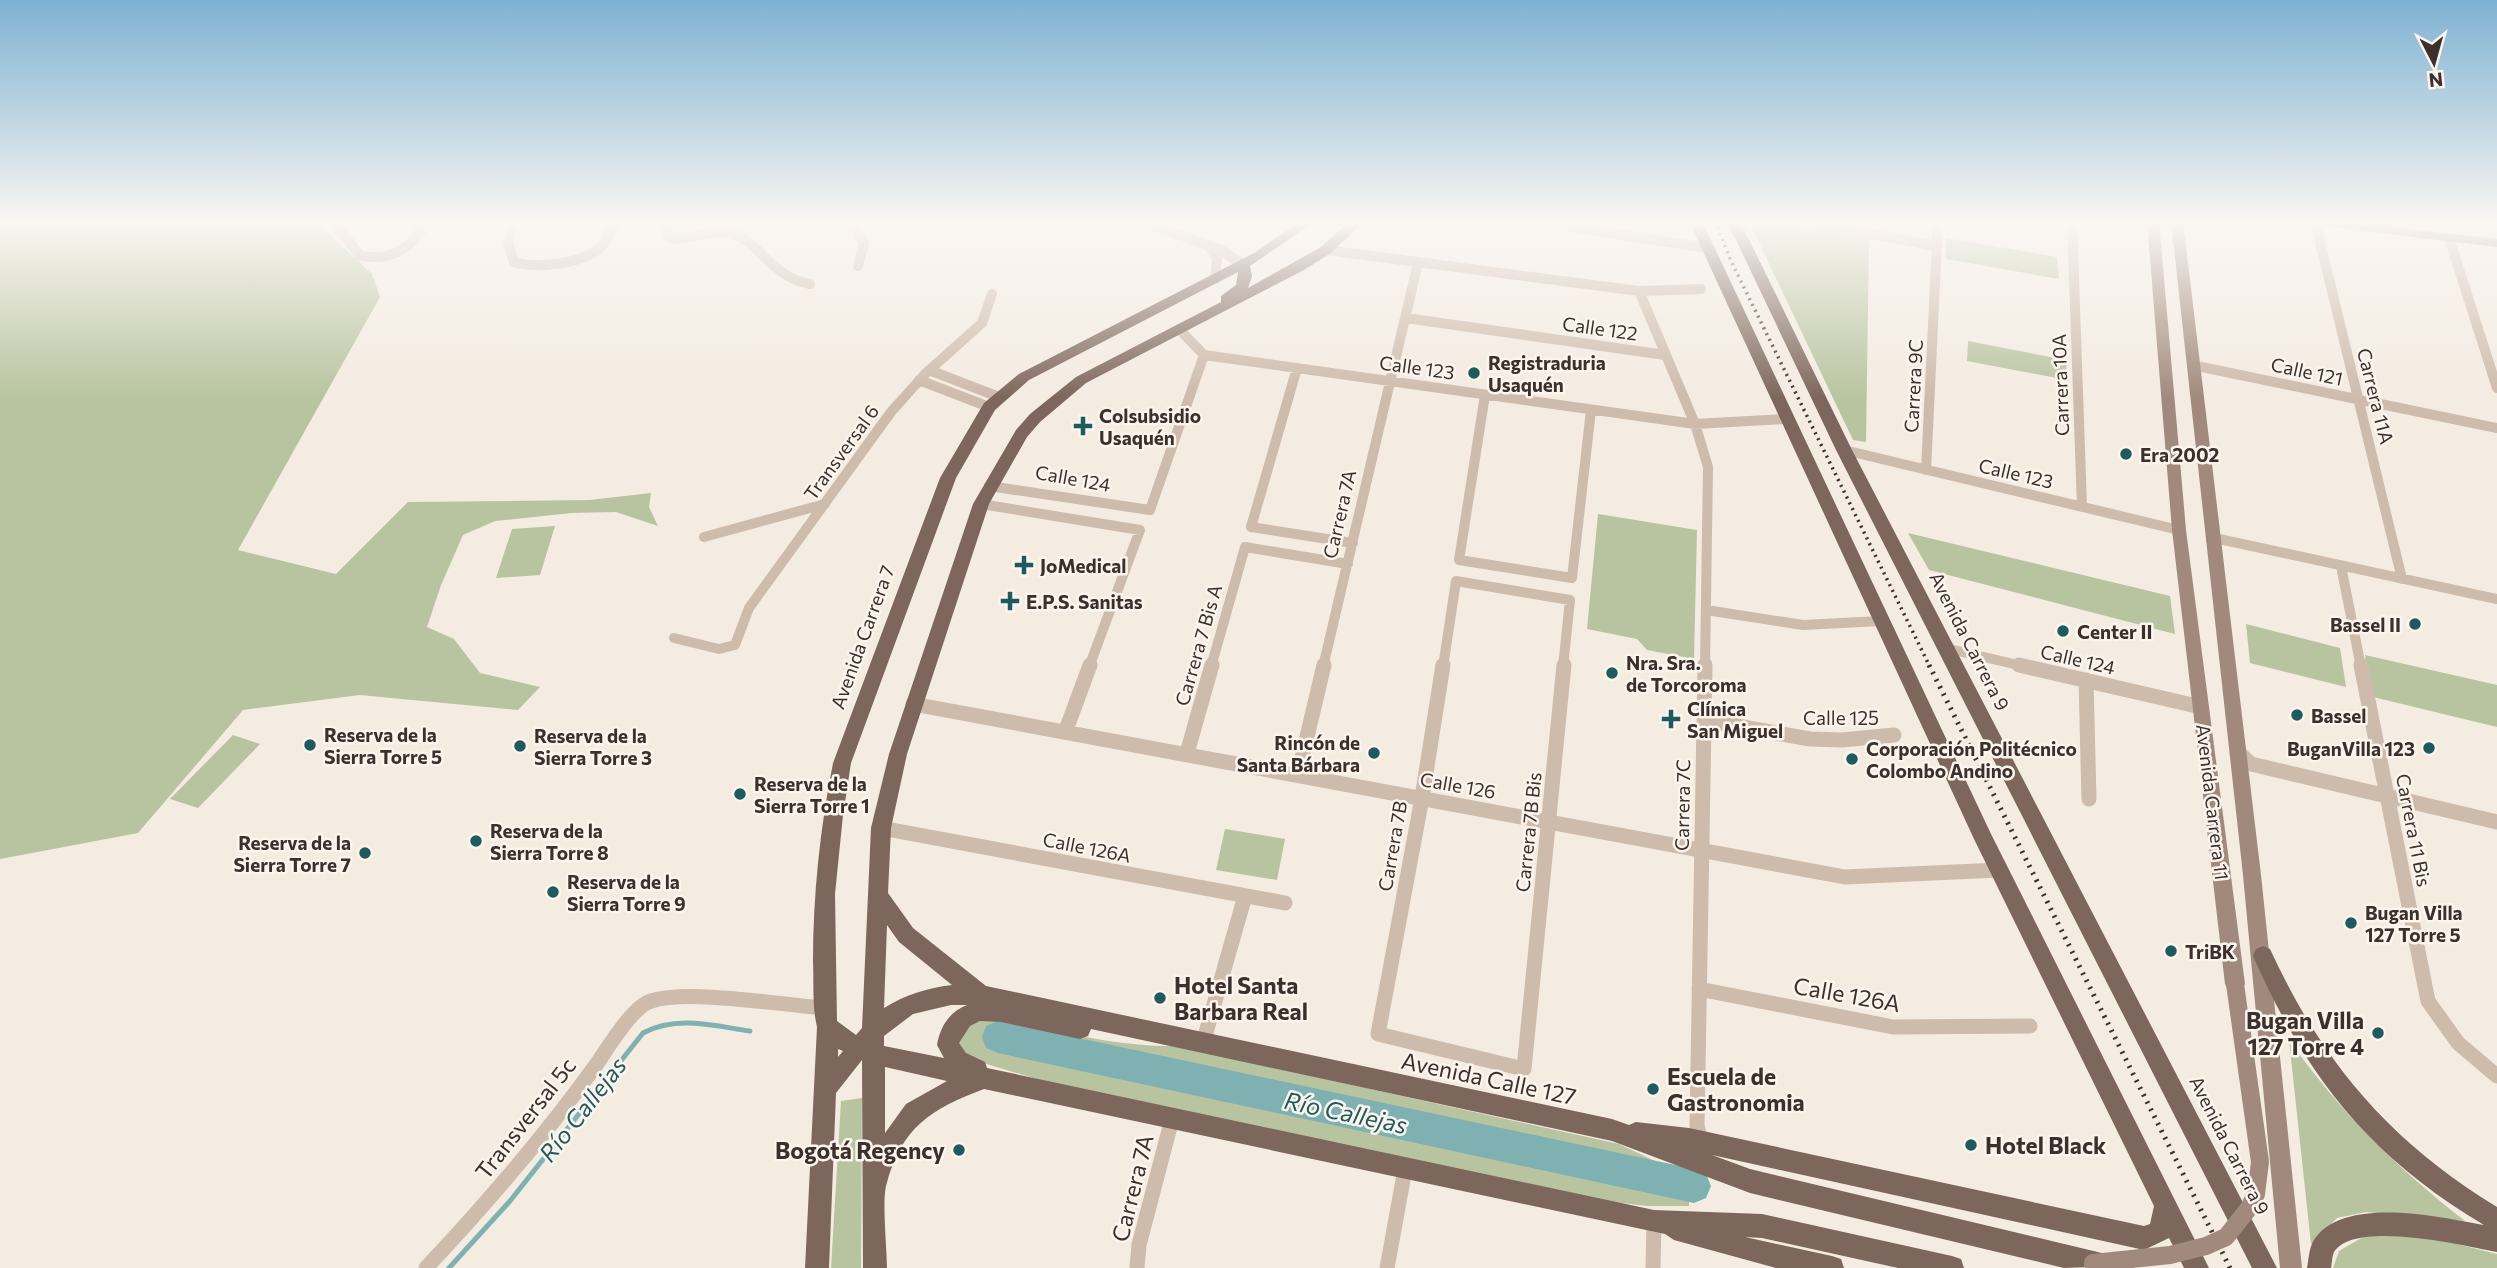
<svg xmlns="http://www.w3.org/2000/svg" width="2497" height="1268" font-family="Commissioner,sans-serif">
	<rect width="100%" height="100%" fill="#f4ebe1"/>
	<path fill="#b8c4a0" d="M0,221H315L372,274L380,297L238,550L336,574L408,502L590,500L651,493L649,507L658,526L616,512L571,513L495,521L463,535L441,585L427,627L454,639L480,673L540,687L518,710L360,695L243,710L138,833L0,859Z
		M1751,221H1786V225L1869,239L1866,442L1853,440L1753,230Z
		M1946,238L2057,257L2059,279L1946,259Z
		M1968,341L2066,360L2067,380L1967,361Z
		M1598,514L1697,530L1694,659L1647,650L1637,639L1587,629Z
		M555,526L540,575L496,578L512,529Z
		M1908,533L2170,596L2175,634L1929,570Z
		M2246,624L2340,648L2346,687L2250,663Z
		M2365,655L2497,685V727L2373,697Z
		M233,735L260,744L198,808L170,799Z
		M1225,829L1285,839L1277,880L1216,870Z
		M988,1018C1051,1028 1111,1047 1176,1046L1619,1144L1689,1177V1206H1647L1571,1197L1063,1087L970,1059L957,1047L959,1029Z
		M2289,1040C2340,1112 2395,1166 2465,1221L2366,1212L2337,1218L2311,1244Z
		M862,1098L861,1268H831L841,1101Z
		M2370,1233L2421,1235L2497,1254V1268H2333L2339,1251Z"/>
	<g fill="none" stroke-linecap="round" stroke-linejoin="round">
		<path stroke="#7fb0b2" stroke-width="5" d="M449,1268L510,1201L643,1033C677,1015 714,1026 750,1031"/>
		<path fill="#7fb0b2" fill-rule="evenodd" d="M998,1021L1694,1169L1706,1174L1711,1186L1706,1198L1694,1203L998,1053L986,1048L982,1037L986,1026Z"/>
		<path stroke="#cdbbac" stroke-width="10" d="M334,221L360,256C387,260 404,253 421,232L417,221
			M515,221L508,243L514,262C536,269 580,264 599,249C607,242 611,230 616,221
			M665,221L668,235L674,239C692,239 710,230 728,233C760,239 768,276 810,284
			M850,221L864,243L858,266
			M1142,221L1221,250L1242,264
			M1532,221L1707,248
			M1815,221V224L1937,246
			M2072,221L2082,507
			M2315,221L2402,579
			M2449,238L2497,388
			M1209,246L1217,258L1215,279
			M1326,250L1639,291L1701,289
			M1639,291L1695,424L1708,467L1705,667
			M1406,318L1665,355
			M1179,329L1204,355L1695,424L1786,419
			M2192,365L2497,428
			M1297,368L1251,527L1353,543
			M929,370L999,397
			M919,380L989,407
			M1485,395L1459,560L1572,578L1591,410
			M1844,450L2179,530
			M1926,470L1938,221
			M989,486L1150,510L1204,355
			M981,504L1140,530L1089,667
			M704,537L825,504
			M2211,540L2219,539L2497,599
			M2341,566L2361,667
			M1706,610L1803,625L1881,621
			M674,638L719,649L735,645L749,608L891,412L925,374L982,323L992,294
			M1945,648L2027,667
			M1211,667L1245,547L1348,564
			M1323,667L1418,263
			M1443,667L1456,581L1570,600L1563,667"/>
		<path stroke="#cdbbac" stroke-width="15" d="M1443,665L1422,798L1378,1034L1524,1069L1564,665
			M2019,665L2201,707
			M2361,665L2428,1001L2458,1043L2497,1076
			M2086,680L2089,799
			M913,704L1845,877L1999,870
			M1704,720L1810,739L1842,740L1894,735
			M1066,730L1090,665
			M2238,752L2251,764L2497,822
			M1187,753L1212,665
			M1298,775L1324,665
			M881,828L1285,903
			M1699,989L1893,1027L2030,1026
			M1203,1043L1245,896
			M1702,1145L1697,1126L1705,665
			M426,1268C487,1203 544,1137 596,1065C608,1048 632,1007 651,1001C689,989 782,1005 825,1008
			M1137,1268L1139,1245L1172,1119
			M1387,1268L1405,1169
			M1653,1268L1654,1222"/>
		<path fill="#a18a7d" fill-rule="evenodd" d="M2147,221H2159L2186,530L2245,984L2242,990L2235,993L2228,990L2225,984L2172,530Z
			M2171,221H2183L2261,875L2302,1268H2280L2243,875Z
			M2308,221H2341L2497,239V247L2314,225Z"/>
		<path fill="#7d675c" fill-rule="evenodd" d="M1301,221H1316L1250,266L1252,276L1248,288L1321,247L1350,221H1364L1331,253L1304,270L1086,383L1040,422L1027,437L989,504L907,754L891,828L888,893L913,928L986,986L1612,1119L1629,1125L1636,1122L1689,1128L2144,1226L2150,1224L2154,1206L1974,839L1689,221H1702L1991,834L2209,1268H2184L2169,1238L2144,1250L1712,1155L1750,1169L2106,1254L2115,1257L2118,1266L2064,1268L1750,1193L1612,1141L1091,1029L1088,1036L1080,1039L1001,1022L980,1021L970,1026L959,1043L966,1053L985,1062L987,1068L1654,1210L1762,1214L1952,1256L1961,1259L1964,1268H1898L1762,1238L1745,1237L1832,1256L1841,1259L1844,1268H1776L1674,1240L1665,1234L984,1089C931,1109 901,1127 886,1186C882,1202 887,1249 887,1268H863L862,1060L836,1093L829,1268H805L817,1027C812,1006 814,984 813,962C813,895 820,829 833,763L940,478L984,403L1019,374L1254,253ZM1238,272L1236,285L1221,296V302L1076,377L1030,414L1016,430L973,504L889,754L871,828L862,1028L856,1035L837,1021L835,894L843,815L851,763L956,478L995,410L1029,380ZM887,925L899,942L952,985C927,988 905,995 884,1008ZM951,1005H967C949,1012 940,1027 937,1045L944,1058L884,1046V1036L913,1014ZM838,1049L843,1051L838,1057ZM885,1067L947,1081L906,1104L885,1133Z
			M1727,221H1740L1852,450L2277,1268H2252L1836,450Z
			M2263,946L2270,949C2322,1062 2390,1142 2497,1207V1252C2466,1246 2354,1219 2334,1252C2332,1256 2332,1264 2331,1268H2307C2309,1258 2309,1245 2316,1237C2348,1196 2440,1217 2484,1225C2369,1156 2307,1078 2253,956L2256,949Z"/>
		<path stroke="#3b302b" stroke-width="3.5" stroke-dasharray="2 4.5" stroke-linecap="butt" d="M1715,221L1731,261L1930,667"/>
		<path stroke="#3b302b" stroke-width="5" stroke-dasharray="2 6" stroke-linecap="butt" d="M1929,665L2230,1268"/>
		<path stroke="#a18a7d" stroke-width="18" d="M2093,1263L2170,1255L2206,1246L2226,1237L2249,1208L2256,1194L2260,1162L2235,984"/>
	</g>
	<linearGradient id="sky" x2="0" y2="1"><stop stop-color="#7eb2d2"/><stop offset="0.56" stop-color="#faf6f2"/><stop offset="1" stop-color="#faf6f2" stop-opacity="0"/></linearGradient>
	<rect width="2497" height="398" fill="url(#sky)"/>
	<g fill="#1f5a5e" stroke="#fbf5ee" stroke-width="2.5">
		<circle cx="1474" cy="373" r="7"/>
		<path d="M1079.5 415.5h7v7h7v7h-7v7h-7v-7h-7v-7h7z"/>
		<circle cx="2126" cy="454" r="7"/>
		<path d="M1020.5 554.5h7v7h7v7h-7v7h-7v-7h-7v-7h7z"/>
		<path d="M1006.5 590.5h7v7h7v7h-7v7h-7v-7h-7v-7h7z"/>
		<circle cx="2415" cy="624" r="7"/>
		<circle cx="2063" cy="631" r="7"/>
		<circle cx="1612" cy="673" r="7"/>
		<circle cx="2297" cy="715" r="7"/>
		<path d="M1667.5 708.5h7v7h7v7h-7v7h-7v-7h-7v-7h7z"/>
		<circle cx="310" cy="745" r="7"/>
		<circle cx="520" cy="746" r="7"/>
		<circle cx="2429" cy="748" r="7"/>
		<circle cx="1374" cy="753" r="7"/>
		<circle cx="1852" cy="759" r="7"/>
		<circle cx="740" cy="794" r="7"/>
		<circle cx="476" cy="841" r="7"/>
		<circle cx="365" cy="853" r="7"/>
		<circle cx="553" cy="892" r="7"/>
		<circle cx="2351" cy="923" r="7"/>
		<circle cx="2171" cy="951" r="7"/>
		<circle cx="1160" cy="998" r="7"/>
		<circle cx="2378" cy="1033" r="7"/>
		<circle cx="1653" cy="1089" r="7"/>
		<circle cx="1971" cy="1145" r="7"/>
		<circle cx="959" cy="1150" r="7"/>
	</g>
	<g text-anchor="middle" dominant-baseline="central" stroke-width="5" stroke-linejoin="round" paint-order="stroke">
		<g font-size="19" fill="#3b302b" stroke="#fbf5ee">
			<text transform="translate(1600 328) rotate(8)">Calle 122</text>
			<text transform="translate(1417 367) rotate(8)">Calle 123</text>
			<text transform="translate(2307 371) rotate(12)">Calle 121</text>
			<text transform="translate(2060 385) rotate(-92)">Carrera 10A</text>
			<text transform="translate(1913 386) rotate(-87)">Carrera 9C</text>
			<text transform="translate(2376 396) rotate(76)">Carrera 11A</text>
			<text transform="translate(841 452) rotate(-54)">Transversal 6</text>
			<text transform="translate(2016 473) rotate(13)">Calle 123</text>
			<text transform="translate(1073 478) rotate(10)">Calle 124</text>
			<text transform="translate(1339 514) rotate(-77)">Carrera 7A</text>
			<text transform="translate(862 637) rotate(-70)">Avenida Carrera 7</text>
			<text transform="translate(1970 641) rotate(63)">Avenida Carrera 9</text>
			<text transform="translate(1198 645) rotate(-74)">Carrera 7 Bis A</text>
			<text transform="translate(2078 659) rotate(13)">Calle 124</text>
			<text x="1841" y="717">Calle 125</text>
			<text transform="translate(1458 785) rotate(10)">Calle 126</text>
			<text transform="translate(2213 802) rotate(83)">Avenida Carrera 11</text>
			<text transform="translate(1682 805) rotate(-89)">Carrera 7C</text>
			<text transform="translate(2414 830) rotate(79)">Carrera 11 Bis</text>
			<text transform="translate(1528 832) rotate(-84)">Carrera 7B Bis</text>
			<text transform="translate(1392 846) rotate(-80)">Carrera 7B</text>
			<text transform="translate(1087 847) rotate(11)">Calle 126A</text>
			<text transform="translate(2230 1145) rotate(63)">Avenida Carrera 9</text>
		</g>
		<g font-size="19" font-weight="bold" fill="#3b302b" stroke="#fbf5ee" text-anchor="start">
			<text x="1488" y="362">Registraduria<tspan x="1488" dy="22">Usaquén</tspan></text>
			<text x="1099" y="415">Colsubsidio<tspan x="1099" dy="22">Usaquén</tspan></text>
			<text x="2140" y="454">Era 2002</text>
			<text x="1040" y="565">JoMedical</text>
			<text x="1026" y="601">E.P.S. Sanitas</text>
			<text x="2401" y="624" text-anchor="end">Bassel II</text>
			<text x="2077" y="631">Center II</text>
			<text x="1626" y="662">Nra. Sra.<tspan x="1626" dy="22">de Torcoroma</tspan></text>
			<text x="1687" y="708">Clínica<tspan x="1687" dy="22">San Miguel</tspan></text>
			<text x="2311" y="715">Bassel</text>
			<text x="324" y="734">Reserva de la<tspan x="324" dy="22">Sierra Torre 5</tspan></text>
			<text x="534" y="735">Reserva de la<tspan x="534" dy="22">Sierra Torre 3</tspan></text>
			<text x="1360" y="742" text-anchor="end">Rincón de<tspan x="1360" dy="22">Santa Bárbara</tspan></text>
			<text x="1866" y="748">Corporación Politécnico<tspan x="1866" dy="22">Colombo Andino</tspan></text>
			<text x="2415" y="748" text-anchor="end">BuganVilla 123</text>
			<text x="754" y="783">Reserva de la<tspan x="754" dy="22">Sierra Torre 1</tspan></text>
			<text x="490" y="830">Reserva de la<tspan x="490" dy="22">Sierra Torre 8</tspan></text>
			<text x="351" y="842" text-anchor="end">Reserva de la<tspan x="351" dy="22">Sierra Torre 7</tspan></text>
			<text x="567" y="881">Reserva de la<tspan x="567" dy="22">Sierra Torre 9</tspan></text>
			<text x="2365" y="912">Bugan Villa<tspan x="2365" dy="22">127 Torre 5</tspan></text>
			<text x="2185" y="951">TriBK</text>
		</g>
		<g font-size="23" font-weight="bold" fill="#3b302b" stroke="#fbf5ee" text-anchor="start">
			<text x="1174" y="985">Hotel Santa<tspan x="1174" dy="26">Barbara Real</tspan></text>
			<text x="2364" y="1020" text-anchor="end">Bugan Villa<tspan x="2364" dy="26">127 Torre 4</tspan></text>
			<text x="1667" y="1076">Escuela de<tspan x="1667" dy="26">Gastronomia</tspan></text>
			<text x="1985" y="1145">Hotel Black</text>
			<text x="945" y="1150" text-anchor="end">Bogotá Regency</text>
		</g>
		<g font-size="23" fill="#3b302b" stroke="#fbf5ee">
			<text transform="translate(1847 994) rotate(10)">Calle 126A</text>
			<text transform="translate(1489 1078) rotate(12)">Avenida Calle 127</text>
			<text transform="translate(525 1118) rotate(-52)">Transversal 5c</text>
			<text transform="translate(1132 1188) rotate(-76)">Carrera 7A</text>
		</g>
		<g font-size="24" font-style="italic" fill="#1f5a5e" stroke="#fbf5ee">
			<text transform="translate(582 1109) rotate(-52)">Río Callejas</text>
			<text transform="translate(1346 1112) rotate(12)">Río Callejas</text>
		</g>
	</g>
	<g transform="translate(2434 63) rotate(174)" stroke="#fbf5ee" stroke-width="5" paint-order="stroke">
	<path d="M0-5L12 26L0 18L-12 26Z" fill="#3b302b"/>
	<text y="-10" font-size="19" font-weight="bold" text-anchor="middle" fill="#3b302b">N</text>
	</g>
</svg>
